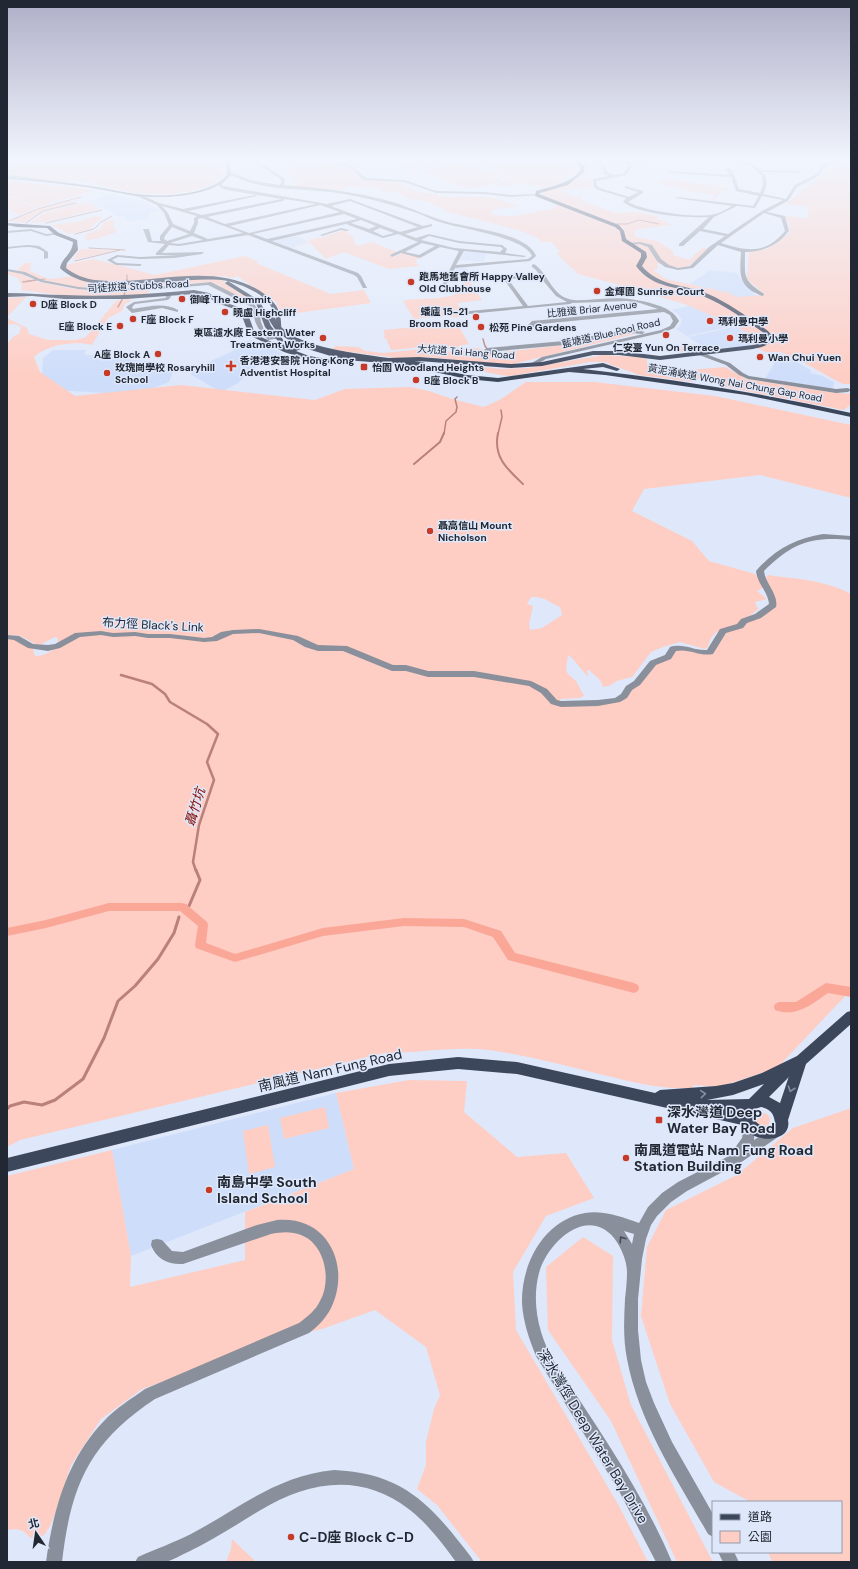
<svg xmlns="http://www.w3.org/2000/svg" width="858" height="1569" font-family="'DM Sans','Noto Sans TC',sans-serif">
	<rect width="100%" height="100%" fill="#dfe8fa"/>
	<path fill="#ceddfa" d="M109,194L145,202L162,211L149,212V220L126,221V217L118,216L107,209L85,204Z
		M297,236L308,242L291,248L274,241Z
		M465,251L487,253L483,262L460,260Z
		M466,267L474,279L448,282L456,268Z
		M710,270L737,273L741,279L755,293H752L756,296L738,299L730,293L690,284Z
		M688,306L696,307L708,312L733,326L687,336L676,329L680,326L682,320L678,314L672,310Z
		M738,326L748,333L759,344L709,351L688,337Z
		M252,340L283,353L264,362L252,370L238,383L221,392L190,374L211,361L233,351L230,347L232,344Z
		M53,350H86L84,354L95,356L176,364L169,382L135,395L41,389L43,358Z
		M780,353L811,370L810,373L820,375L834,382L833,389L805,385L808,376L804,385L765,379Z
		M336,1093L354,1169L131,1256L112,1150Z"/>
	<path fill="#fecdc3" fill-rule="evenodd" d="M7,160H218L221,166L219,172H223V174L216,182L202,188L175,194H161L135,193L72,179L62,183L7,176Z
		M286,160H326L354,167L366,178L394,180L415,191L446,197H489L519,206L492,210L491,214C510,220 533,212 552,209L557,205L545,199L541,193L570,184L589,166L590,172L583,179H594L591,181L594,188L568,189L560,191L576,197L582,195L580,200L615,213L634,212L659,216L656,218L673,225L638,229L634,231L636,237L657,241L673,251V255L689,260L702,248H707C698,258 690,270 675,267C665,265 669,262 657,264L658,269L653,270L666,279L730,293L736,297L765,295L747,279L749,252L767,249L789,234C792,227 788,220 783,216L809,218L808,207L786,204L810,184L822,176L833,166L851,160V384H843L837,381L799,360L780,352H765L753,346L750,336L738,327L687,305L634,289L578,274L557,254L560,251L551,242H542L536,237L521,231L445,211L446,209L433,205L430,202L417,200L405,197L397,192L381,191L378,188H362L355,186H348L341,190L296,187L299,182L289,180L293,177L283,168L295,167Z
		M405,160H436L420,166L415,172L418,175H414L402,169Z
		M440,160L444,161L445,164L430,167L445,168L440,167L451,163C457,165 461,164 467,164C481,164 491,171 503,182L473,188L463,187L429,174L423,175L421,172L425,171L423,170L427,166H425L433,163H438Z
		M476,160C491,160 505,163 520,163C538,164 555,160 573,160L575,162V173L559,183L544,188L519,182L514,185L494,186L507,181L492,168L477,163Z
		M665,179L710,185L733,190H722L713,201L711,200L715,195L688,191L657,183Z
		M7,180L94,190L70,198L54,200L47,204L61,201L36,208L20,215L7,208V200L10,198L19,199L30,206L34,205L29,204L20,198L7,196Z
		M81,199L73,203L42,211L24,223L11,221L40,209Z
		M91,203L99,209C77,213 52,222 30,223L46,212L78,204Z
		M96,216L102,217L90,229L69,234L51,225L77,222Z
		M115,220L113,225L117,232L96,239L86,240L85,235L100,229L105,221Z
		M344,230L353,237L356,246L372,242L397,252L390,256L394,257L403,253L421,257L415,261L419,266L389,269L344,252L326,259L310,243L291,248L310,242L308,240L321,237V238Z
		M80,249H85L114,251L72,260Z
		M245,256L259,262L256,263L331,294L364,290L371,303L282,315L276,302L237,276L232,278L224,276L156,281H112L92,280L80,277L66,270V266L69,264L94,259L155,275Z
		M25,263H31L30,271L46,278L52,279L71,276L103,282L204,278L223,280C229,289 246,295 256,304H253L228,293L219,285L207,282L158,287L103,289L79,288L40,280L17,270Z
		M7,271L21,274L38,282L75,289L103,291L151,289L146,295L67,296L21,290L22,286L18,278L7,274Z
		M469,280L482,300L457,303L459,306L471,312L459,313L458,318L448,316L414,319L403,301C423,296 451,303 466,287L464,281Z
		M26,297L7,317V298Z
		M129,299L131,301L125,304L122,311L108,318L92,345C75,341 48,344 34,357L40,372L75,396L181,385L315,400L345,389L410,387L429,391L452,399L484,407L501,399L526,382H594L715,396L851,425V498L760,475L644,489L632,511L692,541L709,561L755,574L764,587L757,591L767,599L755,602L758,609C752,614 745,620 738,624C724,632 713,626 708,647L705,649L680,642L663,647L651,652L632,677L617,681L609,686L603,687L600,680L589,670L587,671L588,677L572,658L568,655L566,670L568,674L576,681L584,696L579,698L560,699L561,705L618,700L654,663L678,649L708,654L722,634L770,609L766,578L768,575C795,579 826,580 851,594V990L777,1068L719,1087L693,1085V1088C661,1090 633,1082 603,1075C568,1066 532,1057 496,1051C459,1045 421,1053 384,1053L20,1140L7,1147V638H14L33,649L35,656C41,657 53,651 56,647C59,644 58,640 57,637C49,638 45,644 37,645L21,636L7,635V344L14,336L19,334L21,327L15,324L7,325V318L27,328L29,334L48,340H76L86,337L116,301ZM531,597C545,596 548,602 560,607L562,615L542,628L530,630L529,624L533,606L527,604Z
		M457,323L469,344L458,346L459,348L446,349L434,346L391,350L386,338H383L385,335L383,330Z
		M631,332L635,334L509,365L428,357L397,358L335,350L332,349L336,346L358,347L365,351L383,353L432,348L444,352L477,348L495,353L580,343Z
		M695,344L706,351L667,352L664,350Z
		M603,355L636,357L647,359V364L651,369L666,372L725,367L746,379L836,393L851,394V404L844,410L726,387L713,379H697L694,380V382L639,375L604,362H590L511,376L500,375L440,362L501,369L529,368Z
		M409,1080L467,1081L464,1112L517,1157L566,1153L594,1198L546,1216L513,1272L516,1330L619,1506L648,1562H482L437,1505L417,1489L426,1465V1442L434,1409L440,1395L426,1347L375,1310L322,1329L288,1337L142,1389L101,1419L71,1465L56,1511L50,1526L44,1535L35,1539L31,1538L23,1531L16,1529L7,1530V1176L112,1150L131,1256L130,1287L245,1260V1212L354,1169L336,1093Z
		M325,1107L329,1128L284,1139L280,1118Z
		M851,1108V1562H772L768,1552H841V1502H749L747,1500L714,1482L670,1404L641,1316L647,1247L666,1210L737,1175L793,1128Z
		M756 1120a7 7 0 1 1 14 0a7 7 0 1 1-14 0Z
		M268,1125L275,1167L249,1174L243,1131Z
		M583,1237L613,1256L612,1340L631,1405L713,1562H677L611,1421L548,1330L546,1267Z
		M232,1539L256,1562H226L231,1549Z"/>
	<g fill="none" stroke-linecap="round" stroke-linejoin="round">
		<path stroke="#b9817a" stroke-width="1" d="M9,221L38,209L81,197
			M26,223L43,211L76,203
			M46,223L102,210
			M617,224H627L639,220L659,224
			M75,234L94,229L101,222L112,216
			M89,248L125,250
			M75,261L120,250
			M127,275V281
			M28,281L45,279"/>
		<path stroke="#b9817a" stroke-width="1.5" d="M23,282L36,280
			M118,307L124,296L127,280
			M483,339L485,346L491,354
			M444,434L446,421L456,412L457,407L455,399L457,397
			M498,434L502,417L501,410"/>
		<path stroke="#b9817a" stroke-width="2" d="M498,433C493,457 507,469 523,484
			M414,464L440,442L444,433"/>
		<path stroke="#b9817a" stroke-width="2.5" d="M121,675L152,684L165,694L170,702L207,724L218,734L207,762L214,780L199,825L193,862L196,871"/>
		<path stroke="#b9817a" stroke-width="3" d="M189,906L200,880L196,870
			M7,1109L10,1106L24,1102L42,1105L55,1100L83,1079L104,1038L118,1001L135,986L158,959L174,933L179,917"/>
		<path fill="#faa798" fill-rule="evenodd" d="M109,903H182L186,904L207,922L208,925L206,943L235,954L323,928L404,918L464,919L501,931L515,953L634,983L638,985L639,988L638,991L634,993L512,961L508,960L493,937L464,927L404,926L323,936L235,962L196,948L195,945L198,926L180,911H109L46,928L7,936V928L46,920Z
			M826,983L851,987V997L828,993C812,1004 796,1018 775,1010L774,1007L775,1004L779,1002H796Z"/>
		<path fill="#898f9b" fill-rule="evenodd" d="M223,160H227L230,164L231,172C247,180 262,183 280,185L282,180L252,160H257L285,179L284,185C322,188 359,192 396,203C413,209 430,217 448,222C469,228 528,233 536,256L530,261L455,268L447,283L450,292L448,293L446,292L443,283L459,251L440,247L420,258L401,253L392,257L390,255L418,242L398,234L383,238L346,224L272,241L358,273L361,276L367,288H363L357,277L354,275L248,235L179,246L169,245L162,253L204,252L202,254L174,258L140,259L118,257L112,260L117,263L140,264L142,265L140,266L116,265L107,260L117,255L140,257L179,255H156V253L165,244L148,242L143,229H149L152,241H161L160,240V236L169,225L164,213L157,205L139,197L94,188L7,177V175C35,178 64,182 92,186C108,188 124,193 140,195C167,197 207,195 227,175L226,164ZM231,175C265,193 307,187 344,194C369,198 393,205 417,213C426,216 434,221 443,223C462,229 524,237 532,256L528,259L456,265L464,251L524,257L526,256L505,253L507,249L502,245L459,241L429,234L416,238L405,234L432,226V224L423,226L350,199L327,204L223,186L222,184ZM219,185L221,188L227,190L282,199L202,215L188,211L257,196L255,195L183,209L159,203L146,197C170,197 197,197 219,185ZM285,199L316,204L225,224L207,217L283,201ZM350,201L418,227L400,232L331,206ZM320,205L340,212L249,233L230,226ZM162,206L197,216L194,218V223L190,231L173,224L168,213ZM344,214L357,219L267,239L253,234ZM202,218L243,233L208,239L194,233L198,223V219ZM361,220L376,226L369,229L351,223ZM172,227L189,234L167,241L164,239L165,236ZM380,228L394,233L383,236L373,231ZM192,236L203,240L179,244L170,243ZM429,236L459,243L501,247L503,249L500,252L454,248L421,240ZM422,243L435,246L419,255L405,252Z
			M316,160L350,164L366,178L405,180L436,191L485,192L511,195L537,194L539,195L511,197L485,194L436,193L404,182L364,180L348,166Z
			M594,160C603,160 604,165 607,172L614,175L624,173L628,167L627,164L604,160L628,162L662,160L630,164L632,167L626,175L596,181L597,186L600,188L629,197L638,192L625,188V186L643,191V193L628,202C644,211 696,219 715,214C721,213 726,209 732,206L675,198L677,197L753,206L759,196L736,191L731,177L670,173L669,171L730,175L726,169L728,168L733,172L739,189L760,193L763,185L762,176L751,166L731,160C742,160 752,163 760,170L800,171L799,173L762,172C769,178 767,186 763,194L786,199L795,185L815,175L824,164L835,160H841L826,166L817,177L797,187L788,201L767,212L785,216L789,231C778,245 763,252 745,252C745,277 742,279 764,294V295L762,296C737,286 740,274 741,252L718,245L693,268L678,270L665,267L657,261L648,247L640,244L629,245V243L640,242L652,245L661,259L669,265L678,268L690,266L709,247L725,236L700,231L683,246H679V244L709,217C688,218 640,215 623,202L626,198L598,190L594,187L593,179L609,176L604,174L601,165ZM762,196L783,200L762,211L728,234L703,229L714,217L737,206L755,208ZM764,213L781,218L785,231C765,255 747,251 721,243Z
			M341,228L349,230L347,231L341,230L322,236L320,235Z
			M31,229L46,234L57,233L59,234L46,236L31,231L7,233V231Z
			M28,245L39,246L48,252V258L44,259V252C33,244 19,248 7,249V247Z
			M534,264C547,272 552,295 569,299C579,302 590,299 600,299C621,297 640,299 660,306C668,309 675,313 679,321L674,328L665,332L546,359L534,366H530V364L542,357L661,330L670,326L673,321L670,315L664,312L541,324L536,328L528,325L532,321L658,309L640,303L627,301L572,303L570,304L468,314V312L470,311L523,306L503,278L505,277L539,274L535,269L532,267V265ZM540,277L556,296L567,302L528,306L508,279Z
			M7,269L25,272L42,280L78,287L102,289L159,287L211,282L254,304L259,311L261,322L264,330L271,337L278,336L281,338L268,340C262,334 258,329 255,321C254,316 254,311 250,306L208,285L159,289L102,291L78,289L41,282L22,274L7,271Z
			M168,292L170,293L171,297L168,300L135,304L132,307L133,309C149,307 163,302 178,310V312L162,308L132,313L126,307L134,302L165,298L166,297V293Z
			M631,329L645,332L642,334L631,333L564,345L487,352L484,350L487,348L564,341Z
			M699,353H703L730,363L743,373L749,376L836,389L848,388L851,390L848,392L836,393L748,379L739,375L726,365L699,355Z
			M823,534L851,536V540C811,536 792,543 764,571C765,583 779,595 776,607L761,618L747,623L743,628L726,633L713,654C700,657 689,648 676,651L671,659L656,665L640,685L632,690L627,698L620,702L598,706L561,707L551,704L541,693L529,686L474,677H428L406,671H392L343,651H318L305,647L293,640L259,633L233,634L217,641L204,642L170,638H148L135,636L113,637L101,635L80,637L60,648L48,651L28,648L14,640L7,639V635L19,636L33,644L48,645L55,644L75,633L101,631L113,633L135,632L148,634H170L204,638L212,637L221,632L233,630L259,629L298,636L318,645L347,646L393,665H406L428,671H474L531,681L547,689L557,700L561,701L598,700L615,698L621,694L626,686L634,681L650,661L665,655L670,647C685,643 693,651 707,650L720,629L737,624L741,619L755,614L769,604C768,592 757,583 756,571C774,550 796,538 823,534Z
			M749,1118L753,1120L755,1124L754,1140L774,1127L778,1129L780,1133L778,1137L743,1161L687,1191L671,1202L657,1216L651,1225L646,1239L642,1259L638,1299V1330L641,1360L646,1382L654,1403L672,1442L713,1514V1537L708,1534C677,1479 639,1423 627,1359C623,1339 624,1319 625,1299C626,1290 627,1281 627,1272C627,1261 621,1247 614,1238C587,1205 547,1243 539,1273C531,1303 539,1337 555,1363C597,1427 642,1491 672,1562H656L619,1491L536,1356C529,1339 523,1321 522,1303C521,1264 544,1220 585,1213C603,1210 622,1217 639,1223L648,1207L662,1193L678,1182L729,1156L742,1138L745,1120ZM624,1231L634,1234L632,1244Z
			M277,1220C329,1215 352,1268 330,1310C325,1319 317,1327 309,1333L155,1399C89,1443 71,1485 62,1562H46C53,1511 67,1459 104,1421C116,1408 131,1399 145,1389L299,1323C307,1317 316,1310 320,1301C332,1280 325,1244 301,1235C291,1231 281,1232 271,1234L183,1264C169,1265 156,1259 151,1245L152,1240L157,1239L162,1240L172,1251L183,1252L257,1225Z
			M334,1470C404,1473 431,1505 471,1557L474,1562H456C442,1543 428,1524 410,1510C361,1472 309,1481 259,1511C236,1525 213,1540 188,1552C181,1555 173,1560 166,1562C156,1564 145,1562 135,1562L138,1557C156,1549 173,1543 191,1534C240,1508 276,1476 334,1470Z
			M718,1552H734L739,1562H723Z"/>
		<path fill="#3d475c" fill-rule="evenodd" d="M574,160H578L585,166L584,172L568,185L540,193L539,194L619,225L624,231L626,239L646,252L647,257L642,266C659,287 685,284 708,294C729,303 749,318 768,331L773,337C769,346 762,347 753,349L660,360L619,355H593L542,366L511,368L419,361H386L385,360L388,358L419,357L511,364L542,362L593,351H619L660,356L753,345L765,341L767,337L764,333C745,320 725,305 703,296C678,285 654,290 636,266L641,257V253L622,241L620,231L615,227L535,196L536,191C549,187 577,182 581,167Z
			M7,223L50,226L59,233L77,240L78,250L67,263L66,268C83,281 99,281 120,281C166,280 222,264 263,293C281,306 282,316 281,337L284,341L279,342L265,327L256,303L226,284L225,283L228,281C183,273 94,302 60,268C63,256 72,255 73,242L55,235L47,228L17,227L7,225ZM228,281C243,285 266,294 273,310C277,316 276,324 276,332L271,326L260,301Z
			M194,290L209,293L221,301L244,309L248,314L254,331L257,335L280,346L287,343L294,342L344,356L372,358L375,360L372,362L344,360L301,347V349L296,351L309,356L345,362L346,363L343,365L306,359L284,352L253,337L248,332L240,311L217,303L205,295L194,294L126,299H65L32,296L7,297V293C27,293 46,295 65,295C108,297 151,294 194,290ZM288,346L297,347L287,349L285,348Z
			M603,363L620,369L617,371L603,367L583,369C673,379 762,393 851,413V417L746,395L605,375L569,372L498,382L467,379L407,366L410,364L467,375L498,378Z
			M851,1011V1024L806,1064L788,1120C793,1144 751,1144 742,1125L517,1074L458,1069L389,1076L7,1172V1158L389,1064L458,1057L517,1062L655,1093L660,1090L716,1086L733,1083L762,1073L797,1056L847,1012ZM789,1076L780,1103L769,1097L788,1078ZM764,1084L749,1099L707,1100L733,1095ZM761,1107C771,1109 774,1114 775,1123L774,1126C762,1129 750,1123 755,1109Z"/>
		<path stroke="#4b525e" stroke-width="1" d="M7,178C32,181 58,182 83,186C124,192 155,202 197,192C210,189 223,185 230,173L225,160"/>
		<path stroke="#3d475c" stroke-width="6" d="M270,316C273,320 275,325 279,329C304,355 386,360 422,365"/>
	</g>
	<defs><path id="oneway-chevron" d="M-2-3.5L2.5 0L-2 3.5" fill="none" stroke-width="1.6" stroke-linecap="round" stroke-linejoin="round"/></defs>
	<g stroke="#868fa3">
		<use href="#oneway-chevron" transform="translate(791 1089) rotate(109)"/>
		<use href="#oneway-chevron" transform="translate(703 1094) rotate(-5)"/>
	</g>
	<use stroke="#464c57" href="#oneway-chevron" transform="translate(622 1239) rotate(-124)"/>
	<linearGradient id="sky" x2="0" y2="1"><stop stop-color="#afafc8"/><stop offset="0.42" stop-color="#f1f5fd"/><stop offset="1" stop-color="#f1f5fd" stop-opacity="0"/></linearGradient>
	<rect width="858" height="380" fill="url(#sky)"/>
	<g fill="#c73a28" stroke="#dfe8fa" stroke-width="1.5">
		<circle cx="411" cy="282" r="4"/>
		<circle cx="597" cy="291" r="4"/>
		<circle cx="182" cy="299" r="4"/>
		<circle cx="33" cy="304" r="4"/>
		<circle cx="225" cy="312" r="4"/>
		<circle cx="476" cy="317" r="4"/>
		<circle cx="133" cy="319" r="4"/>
		<circle cx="710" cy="321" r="4"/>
		<circle cx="120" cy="326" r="4"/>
		<circle cx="481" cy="327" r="4"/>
		<circle cx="666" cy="335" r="4"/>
		<circle cx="323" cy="338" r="4"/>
		<circle cx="730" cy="338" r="4"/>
		<circle cx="158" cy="354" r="4"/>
		<circle cx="760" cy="357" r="4"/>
		<path d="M229 360h4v4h4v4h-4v4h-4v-4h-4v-4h4z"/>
		<rect x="360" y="363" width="8" height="8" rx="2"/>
		<circle cx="107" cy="373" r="4"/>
		<circle cx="416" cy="380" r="4"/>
		<circle cx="430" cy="531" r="4"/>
		<rect x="655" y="1116" width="8" height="8" rx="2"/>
		<circle cx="626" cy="1158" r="4"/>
		<circle cx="209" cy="1190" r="4"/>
		<circle cx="291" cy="1537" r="4"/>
	</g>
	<g text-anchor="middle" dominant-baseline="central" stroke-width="3" stroke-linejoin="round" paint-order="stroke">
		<g font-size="10" font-weight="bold" fill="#222833" stroke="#dfe8fa" text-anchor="start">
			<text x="419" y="276">跑馬地舊會所 Happy Valley<tspan x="419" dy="12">Old Clubhouse</tspan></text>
			<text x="605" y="291">金輝園 Sunrise Court</text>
			<text x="190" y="299">御峰 The Summit</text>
			<text x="41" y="304">D座 Block D</text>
			<text x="468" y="311" text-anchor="end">蟠廬 15-21<tspan x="468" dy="12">Broom Road</tspan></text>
			<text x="233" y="312">曉盧 Highcliff</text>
			<text x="141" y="319">F座 Block F</text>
			<text x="718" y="321">瑪利曼中學</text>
			<text x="112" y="326" text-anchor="end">E座 Block E</text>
			<text x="489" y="327">松苑 Pine Gardens</text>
			<text x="315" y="332" text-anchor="end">東區濾水廠 Eastern Water<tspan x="315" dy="12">Treatment Works</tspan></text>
			<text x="738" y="338">瑪利曼小學</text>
			<text x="666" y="347" text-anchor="middle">仁安臺 Yun On Terrace</text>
			<text x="150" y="354" text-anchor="end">A座 Block A</text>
			<text x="768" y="357">Wan Chui Yuen</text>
			<text x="240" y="360">香港港安醫院 Hong Kong<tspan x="240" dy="12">Adventist Hospital</tspan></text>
			<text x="115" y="367">玫瑰崗學校 Rosaryhill<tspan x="115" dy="12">School</tspan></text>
			<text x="372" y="367">怡園 Woodland Heights</text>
			<text x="424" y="380">B座 Block B</text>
			<text x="438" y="525">聶高信山 Mount<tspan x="438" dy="12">Nicholson</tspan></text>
		</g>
		<g font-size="10" fill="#222833" stroke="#dfe8fa">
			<text transform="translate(138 286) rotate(-3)">司徒拔道 Stubbs Road</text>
			<text transform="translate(592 309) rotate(-6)">比雅道 Briar Avenue</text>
			<text transform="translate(611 333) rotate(-13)">藍塘道 Blue Pool Road</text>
			<text transform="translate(466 352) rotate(4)">大坑道 Tai Hang Road</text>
			<text transform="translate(735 383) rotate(10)">黃泥涌峽道 Wong Nai Chung Gap Road</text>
		</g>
		<g font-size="12" fill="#222833" stroke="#dfe8fa">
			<text transform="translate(153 625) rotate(3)">布力徑 Black's Link</text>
		</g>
		<g font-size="13" font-style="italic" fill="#870b00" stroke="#dfe8fa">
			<text transform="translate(195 807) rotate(-73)">聶竹坑</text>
		</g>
		<g font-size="14" fill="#222833" stroke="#dfe8fa">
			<text transform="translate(330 1070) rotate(-13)">南風道 Nam Fung Road</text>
			<text transform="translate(593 1436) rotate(59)">深水灣徑 Deep Water Bay Drive</text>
		</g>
		<g font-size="14" font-weight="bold" fill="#222833" stroke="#dfe8fa" text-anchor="start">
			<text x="667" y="1112">深水灣道 Deep<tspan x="667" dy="16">Water Bay Road</tspan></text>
			<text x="634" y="1150">南風道電站 Nam Fung Road<tspan x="634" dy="16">Station Building</tspan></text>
			<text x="217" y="1182">南島中學 South<tspan x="217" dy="16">Island School</tspan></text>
			<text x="299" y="1537">C-D座 Block C-D</text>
		</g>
	</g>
	<rect width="858" height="1569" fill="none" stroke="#222833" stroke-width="16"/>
	<rect x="712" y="1501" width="130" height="52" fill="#dfe8fa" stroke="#939baa"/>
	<rect x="720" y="1514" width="20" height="6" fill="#3d475c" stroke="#939baa"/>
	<text x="748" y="1521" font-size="12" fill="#222833">道路</text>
	<rect x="720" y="1531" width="20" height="12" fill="#fecdc3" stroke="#939baa"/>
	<text x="748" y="1541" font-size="12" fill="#222833">公園</text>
	<g transform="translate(36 1533) rotate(347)" stroke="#dfe8fa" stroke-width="3" paint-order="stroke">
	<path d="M0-3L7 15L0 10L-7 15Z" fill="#222833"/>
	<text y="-6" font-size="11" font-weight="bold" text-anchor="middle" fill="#222833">北</text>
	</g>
</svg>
